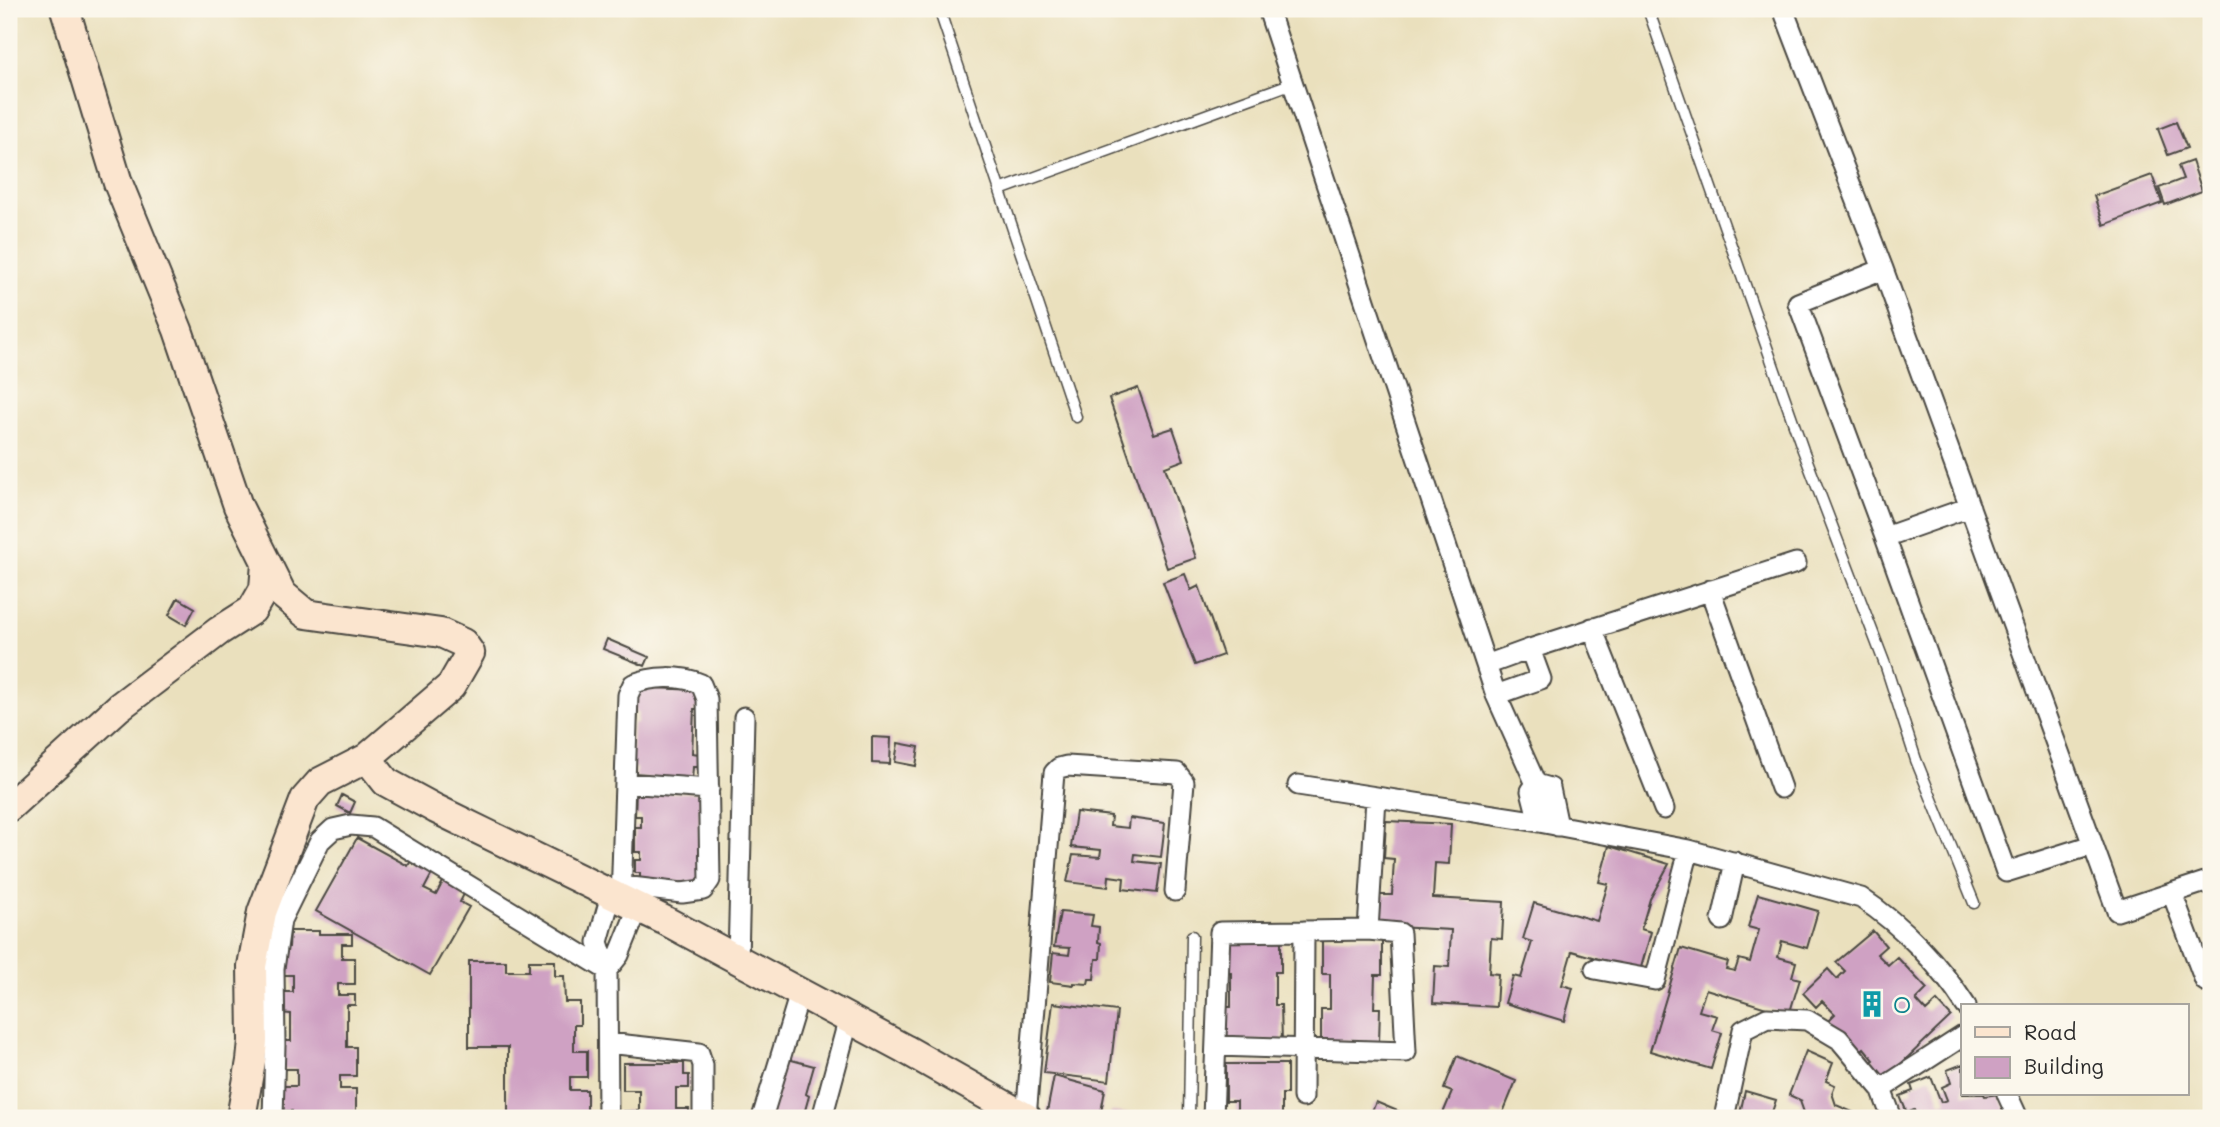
<svg xmlns="http://www.w3.org/2000/svg" width="2220" height="1127" font-family="Mali,sans-serif">
	<rect width="100%" height="100%" fill="#fbf7ec"/>
	<filter id="ink" filterUnits="userSpaceOnUse"><feTurbulence type="fractalNoise" baseFrequency=".0143" numOctaves="2"/><feDisplacementMap in="SourceGraphic" scale="14" xChannelSelector="R" yChannelSelector="G"/><feConvolveMatrix kernelMatrix="1 2 1 2 8 2 1 2 1" color-interpolation-filters="sRGB"/></filter>
	<filter id="wash" filterUnits="userSpaceOnUse"><feTurbulence type="fractalNoise" baseFrequency=".00686" numOctaves="4" result="noise"/><feDisplacementMap in="SourceGraphic" scale="28" xChannelSelector="R" yChannelSelector="G"/><feGaussianBlur stdDeviation="1.57" result="paint"/><feColorMatrix in="noise" values="0 0 0 0 0 0 0 0 0 0 0 0 0 0 0 0 0 1.4 0 .05"/><feComposite in="paint" operator="in"/></filter>
	<g filter="url(#wash)">
		<rect width="100%" height="100%" fill="#eae0bd"/>
		<g id="blocks">
			<path fill="#cfa1c3" d="M2176,122L2187,148L2168,155L2158,129Z
				M2192,161L2202,191L2165,205L2159,188L2183,179L2178,166Z
				M2152,175L2162,203L2104,225L2094,196Z
				M1138,388L1154,434L1173,428L1184,460L1165,467L1196,558L1167,568L1109,398Z
				M1185,574L1191,590L1199,586L1223,655L1195,665L1163,582Z
				M178,598L195,608L186,625L169,615Z
				M607,639L649,657L645,666L603,649Z
				M633,687L696,690V697L702,698L701,709H694L692,753L700,754L699,767H693L692,780L636,778V768H631L633,723H637L638,712L632,711Z
				M872,737L891,738L890,764L872,763Z
				M898,743L919,747L916,766L895,762Z
				M636,792L700,793L699,856H705L700,870V883L640,882V873H635V860H641V852H635V827H641V816H635Z
				M342,795L355,802L350,813L337,806Z
				M1076,812L1111,816L1110,826L1128,828L1129,818L1165,823L1161,857L1135,854L1134,861L1161,864L1157,893L1123,889L1124,878L1109,876L1108,887L1067,882L1073,855L1100,857L1101,850L1071,847Z
				M1386,821L1451,824L1449,864L1435,863L1433,898L1504,902L1502,939L1491,938L1489,973L1498,974L1496,1007L1433,1003L1435,966L1449,967L1451,930L1378,926L1380,895H1392L1394,859L1384,858Z
				M357,838L408,866L412,859L433,872L424,889L436,895L445,878L466,890L460,902L469,907L430,975L316,911Z
				M1609,846L1669,864L1650,899L1641,929L1651,932L1640,971L1572,951L1562,985L1573,988L1564,1021L1505,1003L1513,976L1521,978L1532,942L1523,939L1534,903L1597,921L1608,884L1599,882Z
				M1758,894L1818,911L1807,948L1782,941L1778,957L1796,962L1792,977L1800,979L1789,1015L1706,989L1699,1011L1717,1016L1712,1030L1722,1033L1711,1069L1650,1051L1681,948L1728,962L1726,969L1735,971L1739,959L1750,962L1759,930L1748,927Z
				M1060,912L1093,915L1091,926L1099,927L1098,942L1101,943L1100,959H1096L1094,979H1089L1088,984L1074,983V985L1050,982L1053,953L1069,955L1070,948L1054,947Z
				M290,931H319V934H352V944H342V958H355V984H338V995H355V1005H347V1047H356V1076H340V1089H356V1115H346V1118H292V1111H280V1086H297V1069H281L280,1041H291V1014L280,1013V992H293V975H278L283,947H289Z
				M1873,931L1886,946L1877,954L1888,965L1897,957L1927,989L1916,1000L1926,1011L1937,1001L1951,1016L1884,1080L1870,1064L1874,1060L1864,1048L1859,1052L1829,1020L1835,1014L1822,1001L1816,1007L1803,993L1828,969L1837,979L1845,971L1836,962Z
				M1322,937L1382,938V975H1375L1374,1008H1380L1379,1042L1321,1041V1009H1330V974H1322Z
				M1222,938H1281V972H1275V1005H1281L1282,1041H1223V1007H1231V972H1222Z
				M469,961H506V971H529V961H555V976H564L565,1002H580V1025H574V1051H587V1077H570V1090H587V1117L508,1118V1047H469Z
				M1053,1003L1117,1011L1109,1081L1044,1073Z
				M1806,1051L1833,1063L1826,1081L1835,1085L1832,1093L1836,1105L1855,1113L1854,1118H1806L1800,1101H1802L1789,1095Z
				M1457,1056L1516,1081L1502,1115L1494,1112L1491,1118H1441L1452,1092L1444,1089Z
				M784,1058L814,1066L806,1094L809,1096L804,1114L798,1112L796,1118H767Z
				M623,1063H684V1075H689V1088H676V1109H689V1118H623V1111H639V1090H623Z
				M1226,1064H1287V1094H1282V1118H1237V1101H1226Z
				M1963,1064V1094H1984L1985,1096L1999,1094L2010,1118H1917L1914,1110L1907,1113L1900,1096L1913,1091L1911,1085L1931,1077L1941,1102L1947,1100L1942,1087L1951,1083L1947,1070Z
				M1054,1076L1105,1090L1100,1118L1046,1117Z
				M1745,1091L1776,1100L1770,1118H1739Z
				M1376,1102L1414,1118H1369Z
				M1639,1111L1673,1117V1118H1638Z
				M1111,1112L1132,1114L1131,1118H1111Z"/>
		</g>
	</g>
	<g filter="url(#ink)">
		<use href="#blocks" fill-opacity="0" stroke="#484641" stroke-width="2"/>
		<g fill="none" stroke-linecap="round" stroke-linejoin="round">
			<defs>
				<path id="lane" d="M939,9L1076,417
					M1648,9L1803,450L1886,667L1916,760L1974,903
					M1000,190L1293,83
					M1189,1118L1192,936"/>
				<path id="street" d="M1268,9L1496,695L1536,784
					M1783,9L1883,269L2117,911L2211,880
					M1883,269L1798,303L1885,537L1970,507
					M1885,537L2006,872L2092,845
					M1710,590L1781,788
					M1592,628L1664,809
					M1486,665L1530,649
					M1496,695L1541,679L1530,649L1796,563
					M626,783L709,789
					M1298,785L1539,822L1689,850L1861,898C1902,925 1940,965 1966,1006
					M1539,822L1531,791L1536,784L1550,788L1558,826
					M2172,893L2205,981L2211,984
					M621,900L628,695L633,684C652,676 681,675 701,684L707,699L710,880L703,890L682,893L623,886
					M1722,920L1735,862
					M738,960L744,717
					M1595,969L1655,980L1689,850
					M607,970L619,955L638,908
					M608,1043L699,1053L703,1065V1118
					M1216,1046L1406,1052L1400,933L1368,930
					M1881,1089L1963,1036
					M2007,1094L2018,1118
					M1303,1097L1304,931L1368,930L1376,798
					M273,1118L275,1045L274,969L281,920L320,841L333,829L351,825L373,827L607,970
					M608,1118L607,970L598,942L611,895
					M762,1118L800,993
					M822,1118L849,1018
					M1026,1118L1054,773L1059,768L1067,766L1177,773L1184,782L1175,891
					M1213,1118L1220,932L1304,931
					M1724,1118L1743,1030L1767,1018L1807,1020L1839,1039L1881,1089L1892,1118"/>
				<path id="secondary" d="M65,9L118,183L178,330L238,506L282,594L306,614L441,633L463,643L470,653L451,686L367,758L386,782L436,809L664,920L905,1049L1027,1118
					M9,807L119,707L219,631L252,610L264,589L266,563
					M241,1118L251,1061L253,1041L252,966L262,912L305,799L320,782L367,758"/>
			</defs>
			<use href="#lane" stroke="#484641" stroke-width="13"/>
			<use href="#street" stroke="#484641" stroke-width="23"/>
			<use href="#secondary" stroke="#484641" stroke-width="32"/>
			<use href="#lane" stroke="#fff" stroke-width="10"/>
			<use href="#street" stroke="#fff" stroke-width="19"/>
			<use href="#secondary" stroke="#fbe5cf" stroke-width="28"/>
		</g>
	</g>
	<defs>
		<symbol id="building-bare" viewBox="-9 -9 18 18"><path d="M-4-6H4V6H1V3H-1V6H-4ZM-2.5-4.3h1.7v1.8h-1.7ZM.8-4.3h1.7v1.8H.8ZM-2.5-1h1.7V.8h-1.7ZM.8-1h1.7V.8H.8Z" fill="#0f9aa8" stroke="#fbf7ec" stroke-width="2.5" paint-order="stroke"/></symbol>
	</defs>
	<g fill-rule="evenodd">
		<use href="#building-bare" x="1853" y="985" width="38" height="38"/>
	</g>
	<g text-anchor="middle" dominant-baseline="central" stroke-width="5" stroke-linejoin="round" paint-order="stroke">
		<g font-size="23" fill="#0d838f" stroke="#fbf7ec" text-anchor="start">
			<text x="1893" y="1004">O</text>
		</g>
	</g>
	<rect width="2220" height="1127" fill="none" stroke="#fbf7ec" stroke-width="35"/>
	<rect x="1961" y="1004" width="228" height="91" fill="#fbf7ec" stroke="#a8a59f" stroke-width="2"/>
	<rect x="1975" y="1027" width="35" height="10" fill="#fbe5cf" stroke="#a8a59f" stroke-width="2"/>
	<text x="2024" y="1040" font-size="21" fill="#2b2b2b">Road</text>
	<rect x="1975" y="1057" width="35" height="21" fill="#cfa1c3" stroke="#a8a59f" stroke-width="2"/>
	<text x="2024" y="1074" font-size="21" fill="#2b2b2b">Building</text>
</svg>
